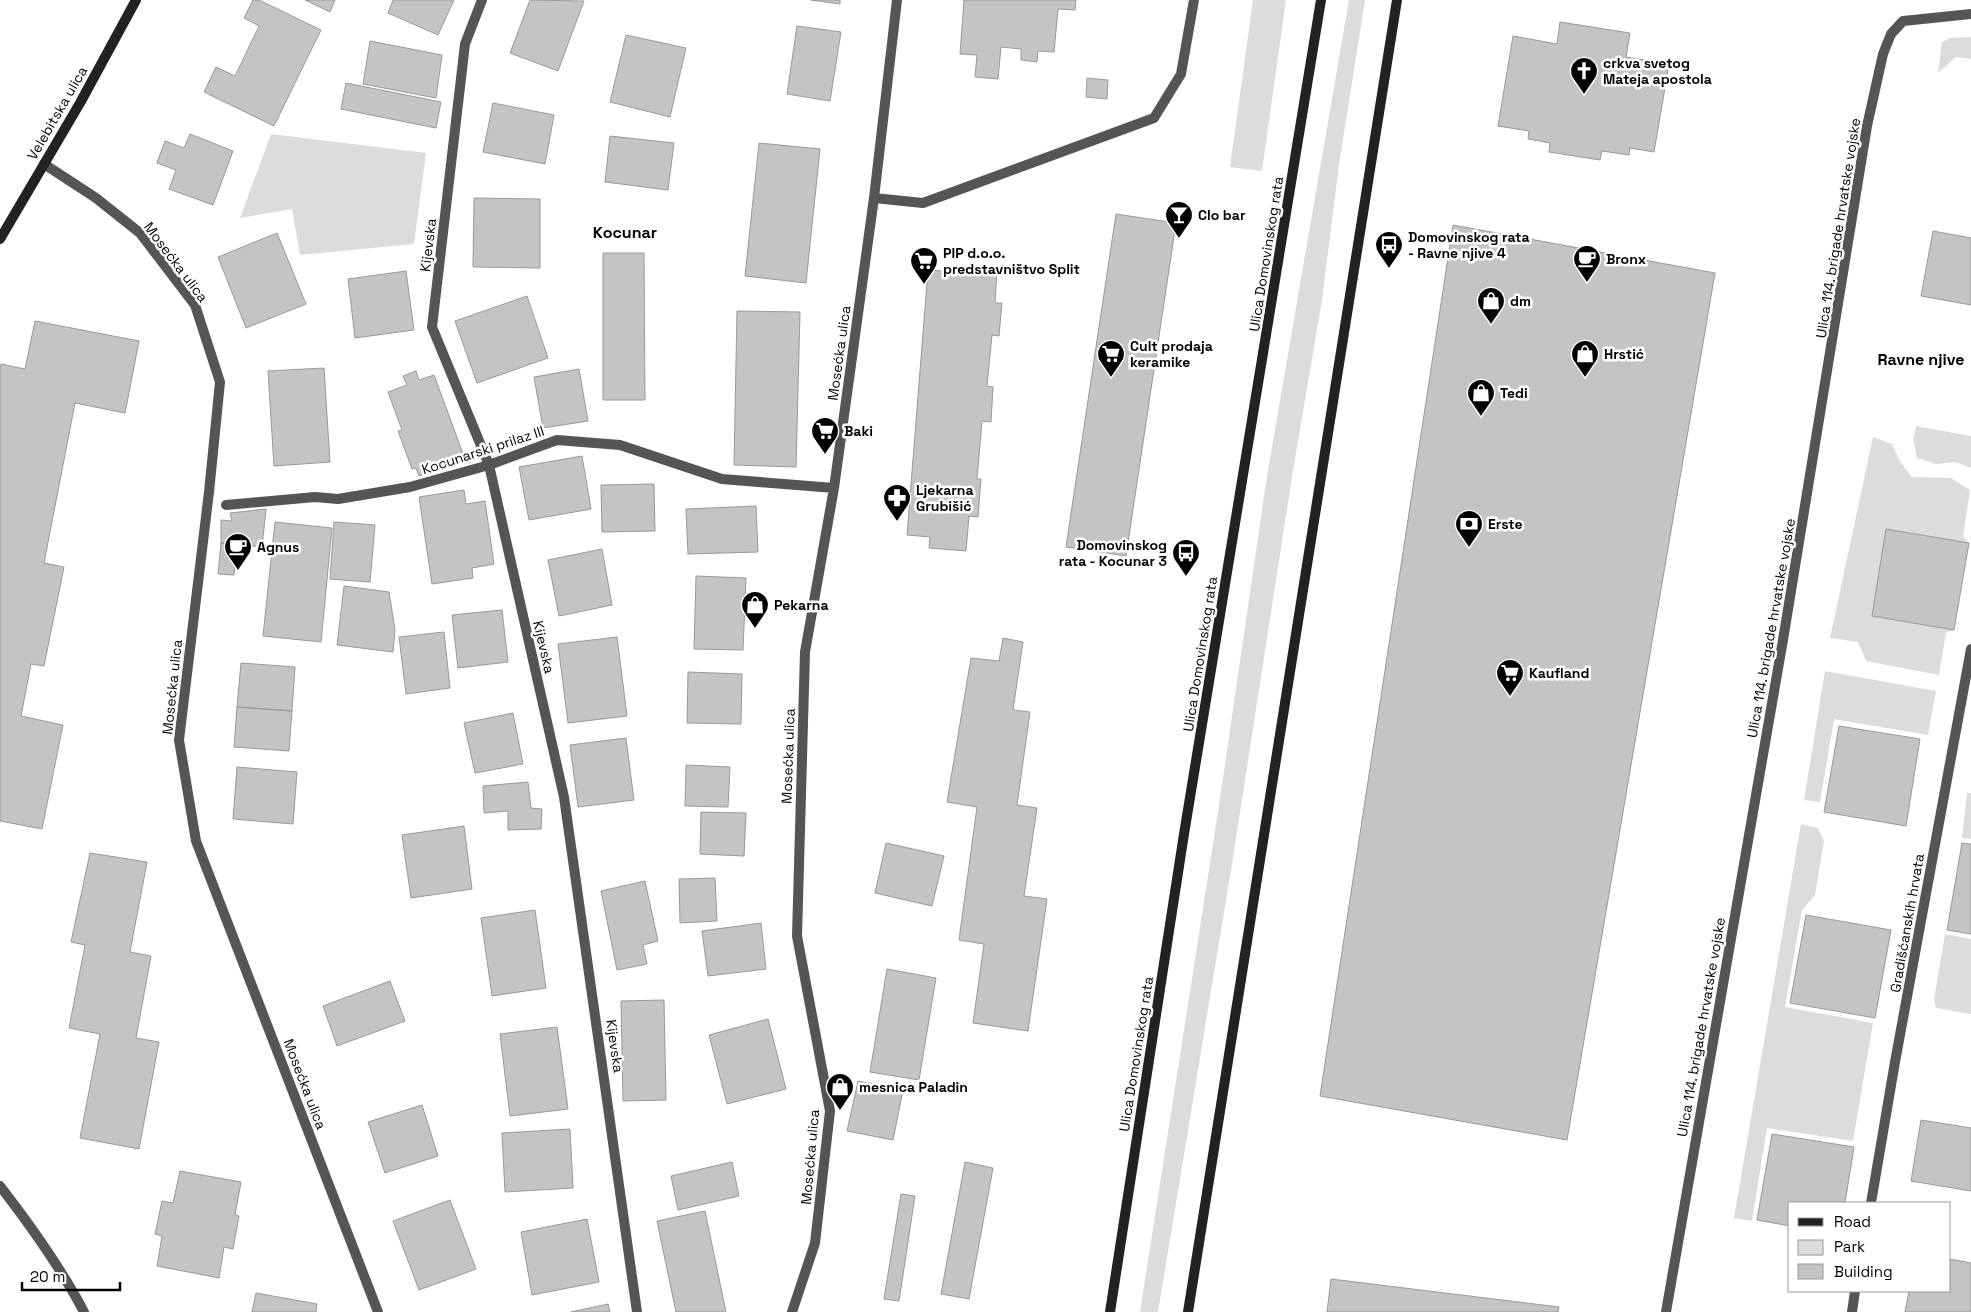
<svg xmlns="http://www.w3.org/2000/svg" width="1971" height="1312" font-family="'Space Grotesk',sans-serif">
	<rect width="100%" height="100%" fill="#fff"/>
	<path fill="#dcdcdc" d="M1253,0H1286L1262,171L1230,167Z
		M1349,0H1365L1339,165L1322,300L1292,477L1232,864L1158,1312H1140L1218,812L1267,476Z
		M1971,37V59L1956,57L1938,73L1942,42L1950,38Z
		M271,134L426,153L414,244L300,255L292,209L240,218Z
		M1916,426L1971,436V468L1955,462L1936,464L1917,458L1913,439Z
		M1873,437L1892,444L1901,463L1912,477L1951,478L1970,490L1963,536L1969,543L1872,616L1954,630L1946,633L1939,675L1866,661L1858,642L1830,638Z
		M1825,671L1936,691L1928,735L1834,719L1820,802L1804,800Z
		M1967,793H1971V839L1962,838Z
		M1801,824L1818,828L1824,841L1815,895L1802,910L1785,1007L1873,1023L1853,1141L1767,1128L1752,1221L1734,1218Z
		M1945,934L1971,939V1014L1936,1008L1934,999Z"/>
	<path fill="#c4c4c4" stroke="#999" d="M253,0H259L321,30L274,126L204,92L216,67L235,76L259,26L244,18Z
		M305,0H335L330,12Z
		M393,0H454L438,35L388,13Z
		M530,0L584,1L558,71L510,53Z
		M811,0H840V4Z
		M964,0H1076L1075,10L1058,9L1054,52L1038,51L1037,62L1021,60V49L1001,47L998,79L975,77L977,55L960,54Z
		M1560,22L1630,33L1626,57L1669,64L1654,152L1630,148L1629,155L1602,151L1600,160L1549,152L1550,143L1528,139L1529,131L1498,126L1513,36L1557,44Z
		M797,26L841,32L830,101L787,94Z
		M626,35L686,48L670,117L610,102Z
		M370,41L442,55L436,98L363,84Z
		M1087,78L1108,80L1107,99L1086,97Z
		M346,83L441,102L436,128L341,109Z
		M493,103L554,115L545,164L483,152Z
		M190,134L233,151L213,205L169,189L176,170L157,163L165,141L184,148Z
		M610,136L674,143L668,190L605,182Z
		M759,143L820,149L806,283L745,276Z
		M474,198L540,199V268L473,267Z
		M1116,214L1176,223L1126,556L1066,547Z
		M1453,225L1715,273L1567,1140L1320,1096Z
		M1933,231L1971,238V305L1921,296Z
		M277,233L306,304L246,328L218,257Z
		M603,253H644L645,400H603Z
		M971,265L997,268L995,303H1002L999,336L992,335L987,386L993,387L991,422L982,421L977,479H981L978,517L969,516L966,551L929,548L930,537L907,535L928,270L970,273Z
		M406,271L414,330L355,338L348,279Z
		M527,296L548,358L477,383L455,321Z
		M737,311L800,312L796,467L734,465Z
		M35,321L139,341L125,413L75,403L44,563L64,567L44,666L31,664L21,716L63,725L42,829L0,821V369L1,364L25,369Z
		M324,368L330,462L274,466L268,371Z
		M579,369L588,421L543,428L534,377Z
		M416,371L419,380L434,375L465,459L419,476L416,468L412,469L398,431L402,430L388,392L407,385L403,376Z
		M582,456L591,509L529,520L519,467Z
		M654,484L655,531L602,532L601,485Z
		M464,490L466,504L485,501L494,564L472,568L473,578L432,584L419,497Z
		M756,506L758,552L688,554L686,509Z
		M266,509L262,547L221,543V520L232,521L230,513Z
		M275,522L332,528L321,642L263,636Z
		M334,522L375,525L370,582L330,579Z
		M1886,529L1969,543L1954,630L1872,616Z
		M221,543L237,544L234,575L218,574Z
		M602,549L612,605L559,616L548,560Z
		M696,576L746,578L743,650L694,649Z
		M344,586L389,592L395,630L393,652L337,645Z
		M502,610L508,662L458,668L452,615Z
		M444,632L450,688L406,694L399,637Z
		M617,637L627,716L568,723L558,644Z
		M1003,638L1023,642L1013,710L1030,712L1017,805L1037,808L1024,896L1047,899L1028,1031L973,1023L984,944L959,940L977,807L947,802L971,658L999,661Z
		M241,663L295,667L292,711L237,707Z
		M688,672L742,674L741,724L687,723Z
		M237,707L292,711L289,751L234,747Z
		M513,713L523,764L475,773L464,723Z
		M1839,726L1920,739L1906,826L1824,812Z
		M626,738L634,800L578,807L570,745Z
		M686,765L730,767L728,807L685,806Z
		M237,767L297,772L293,824L233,819Z
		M528,782L531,808L542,809L541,829L508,830V811L484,813L483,786Z
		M701,812L746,813L744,856L700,854Z
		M464,826L472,889L411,898L402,835Z
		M886,843L944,856L932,906L875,893Z
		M1962,843L1971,844V934L1947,930Z
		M90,853L147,862L130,952L151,956L136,1038L159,1042L139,1149L80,1138L100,1034L69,1028L85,945L71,942Z
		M715,878L717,921L680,923L679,879Z
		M645,881L658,941L643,945L647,964L617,970L601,891Z
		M535,910L546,988L492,996L481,918Z
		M1806,915L1891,930L1875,1018L1790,1003Z
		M761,923L766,969L708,976L702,931Z
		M887,969L936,978L919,1080L870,1072Z
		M390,981L405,1021L337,1046L323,1006Z
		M664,1000L666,1100L623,1101L621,1001Z
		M768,1019L786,1089L727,1104L709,1035Z
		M557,1027L568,1109L510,1116L500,1034Z
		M858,1081L903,1090L893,1140L847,1131Z
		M422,1105L438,1156L385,1173L368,1122Z
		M1921,1120L1971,1128V1191L1911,1181Z
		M570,1129L573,1188L505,1192L502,1133Z
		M1772,1134L1854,1147L1845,1203H1790V1226L1757,1220Z
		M732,1162L739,1196L678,1210L671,1176Z
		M965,1162L993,1168L969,1299L941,1294Z
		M180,1171L241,1182L235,1215L239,1216L233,1249L224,1247L219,1278L157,1266L162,1236L155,1234L162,1201L173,1203Z
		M901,1194L915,1196L899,1301L884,1299Z
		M450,1200L476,1269L419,1290L393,1221Z
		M705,1211L726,1312H676L657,1221Z
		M587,1219L599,1282L532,1295L521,1232Z
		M1950,1259L1971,1263V1312H1905L1909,1291H1950Z
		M1331,1279L1559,1307L1558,1312H1327Z
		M256,1293L317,1304L316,1312H252Z
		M608,1304L610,1312H571Z"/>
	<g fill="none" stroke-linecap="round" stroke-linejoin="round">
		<path stroke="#555" stroke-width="10" d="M482,0L465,44L432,327L489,465L564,797L637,1312
			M44,164L96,198L140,233L195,305L220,382L209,492L179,740L196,841L378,1312
			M874,198L923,203L1154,118L1181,74L1194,0
			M226,505L315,497L338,499L410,487L489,465L557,440L620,445L722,479L834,488
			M0,1186C31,1226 60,1266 84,1312
			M1871,1203L1895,1062L1971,649
			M792,1312L815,1243L830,1111L797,936L805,652L834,488L874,198L897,0
			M1666,1312L1783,640L1867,126L1883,54L1891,34L1903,21L1971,14
			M1852,1312L1855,1291"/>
		<path stroke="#222" stroke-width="10" d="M0,239L80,103L136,0
			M1110,1312L1184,834L1321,0
			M1188,1312L1397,0"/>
	</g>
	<defs>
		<symbol id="church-pin" viewBox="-11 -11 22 30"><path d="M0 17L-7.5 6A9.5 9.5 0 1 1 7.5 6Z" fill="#000" stroke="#fff"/><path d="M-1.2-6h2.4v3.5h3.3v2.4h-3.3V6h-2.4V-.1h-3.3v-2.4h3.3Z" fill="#fff"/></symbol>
		<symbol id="bar-pin" viewBox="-11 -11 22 30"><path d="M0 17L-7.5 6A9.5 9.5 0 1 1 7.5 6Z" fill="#000" stroke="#fff"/><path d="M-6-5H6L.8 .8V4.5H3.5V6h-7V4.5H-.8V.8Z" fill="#fff"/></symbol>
		<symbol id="bus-pin" viewBox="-11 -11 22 30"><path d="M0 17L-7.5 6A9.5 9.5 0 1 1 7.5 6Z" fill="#000" stroke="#fff"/><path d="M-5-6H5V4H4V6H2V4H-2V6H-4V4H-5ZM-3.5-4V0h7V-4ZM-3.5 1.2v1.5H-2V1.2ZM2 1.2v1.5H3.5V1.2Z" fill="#fff"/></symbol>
		<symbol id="cafe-pin" viewBox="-11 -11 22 30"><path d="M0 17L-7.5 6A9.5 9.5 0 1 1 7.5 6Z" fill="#000" stroke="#fff"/><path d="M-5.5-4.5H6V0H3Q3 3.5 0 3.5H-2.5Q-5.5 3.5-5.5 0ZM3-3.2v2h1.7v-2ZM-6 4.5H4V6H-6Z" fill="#fff"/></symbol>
		<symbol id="supermarket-pin" viewBox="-11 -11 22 30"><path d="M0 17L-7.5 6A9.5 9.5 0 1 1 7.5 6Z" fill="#000" stroke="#fff"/><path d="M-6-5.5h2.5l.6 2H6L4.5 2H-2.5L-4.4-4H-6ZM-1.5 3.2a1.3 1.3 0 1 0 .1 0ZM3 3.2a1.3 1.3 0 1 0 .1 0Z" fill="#fff"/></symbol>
		<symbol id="shop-pin" viewBox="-11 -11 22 30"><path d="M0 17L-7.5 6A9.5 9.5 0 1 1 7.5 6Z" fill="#000" stroke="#fff"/><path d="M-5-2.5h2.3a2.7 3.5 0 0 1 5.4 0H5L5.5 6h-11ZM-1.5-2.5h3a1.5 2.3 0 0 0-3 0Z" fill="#fff"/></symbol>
		<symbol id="pharmacy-pin" viewBox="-11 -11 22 30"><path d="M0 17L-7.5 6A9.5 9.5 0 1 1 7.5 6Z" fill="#000" stroke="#fff"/><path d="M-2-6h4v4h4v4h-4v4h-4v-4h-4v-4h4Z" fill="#fff"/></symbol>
		<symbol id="bank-pin" viewBox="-11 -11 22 30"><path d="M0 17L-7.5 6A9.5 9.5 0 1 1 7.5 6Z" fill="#000" stroke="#fff"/><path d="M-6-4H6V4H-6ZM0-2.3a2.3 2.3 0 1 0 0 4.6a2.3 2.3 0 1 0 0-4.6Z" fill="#fff"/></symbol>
	</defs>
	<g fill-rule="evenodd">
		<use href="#church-pin" x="1568" y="55" width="32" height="43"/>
		<use href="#bar-pin" x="1163" y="199" width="32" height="43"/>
		<use href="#bus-pin" x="1373" y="229" width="32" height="43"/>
		<use href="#cafe-pin" x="1571" y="243" width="32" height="43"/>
		<use href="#supermarket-pin" x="908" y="245" width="32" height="43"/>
		<use href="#shop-pin" x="1475" y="285" width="32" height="43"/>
		<use href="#supermarket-pin" x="1095" y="338" width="32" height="43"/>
		<use href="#shop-pin" x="1569" y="338" width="32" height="43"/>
		<use href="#shop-pin" x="1465" y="377" width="32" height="43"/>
		<use href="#supermarket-pin" x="809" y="415" width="32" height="43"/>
		<use href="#pharmacy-pin" x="881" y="482" width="32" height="43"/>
		<use href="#bank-pin" x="1453" y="508" width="32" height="43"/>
		<use href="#cafe-pin" x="222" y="531" width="32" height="43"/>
		<use href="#bus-pin" x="1170" y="537" width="32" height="43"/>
		<use href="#shop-pin" x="739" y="589" width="32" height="43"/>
		<use href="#supermarket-pin" x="1494" y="657" width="32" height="43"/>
		<use href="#shop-pin" x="824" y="1071" width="32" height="43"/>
	</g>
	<g text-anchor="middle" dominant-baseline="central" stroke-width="5" stroke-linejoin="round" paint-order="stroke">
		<g font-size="14" font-weight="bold" fill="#000" stroke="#fff" text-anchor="start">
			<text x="1603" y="63">crkva svetog<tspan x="1603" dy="16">Mateja apostola</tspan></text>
			<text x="1198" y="215">Clo bar</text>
			<text x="1408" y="237">Domovinskog rata<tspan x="1408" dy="16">- Ravne njive 4</tspan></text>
			<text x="943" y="253">PIP d.o.o.<tspan x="943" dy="16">predstavništvo Split</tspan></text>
			<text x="1606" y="259">Bronx</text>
			<text x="1510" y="301">dm</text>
			<text x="1130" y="346">Cult prodaja<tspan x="1130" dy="16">keramike</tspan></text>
			<text x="1604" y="354">Hrstić</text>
			<text x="1500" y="393">Tedi</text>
			<text x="844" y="431">Baki</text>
			<text x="916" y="490">Ljekarna<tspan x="916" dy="16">Grubišić</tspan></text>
			<text x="1488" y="524">Erste</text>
			<text x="1167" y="545" text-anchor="end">Domovinskog<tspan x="1167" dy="16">rata - Kocunar 3</tspan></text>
			<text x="257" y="547">Agnus</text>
			<text x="774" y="605">Pekarna</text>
			<text x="1529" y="673">Kaufland</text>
			<text x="859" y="1087">mesnica Paladin</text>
		</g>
		<g font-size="14" fill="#000" stroke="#fff">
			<text transform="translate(57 113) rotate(-60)">Velebitska ulica</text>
			<text transform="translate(1838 228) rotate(-81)">Ulica 114. brigade hrvatske vojske</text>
			<text transform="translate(428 245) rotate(-83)">Kijevska</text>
			<text transform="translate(1266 254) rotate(-81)">Ulica Domovinskog rata</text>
			<text transform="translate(176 262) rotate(53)">Mosećka ulica</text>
			<text transform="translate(839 353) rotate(-82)">Mosećka ulica</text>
			<text transform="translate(483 450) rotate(-18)">Kocunarski prilaz III</text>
			<text transform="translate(1771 628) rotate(-80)">Ulica 114. brigade hrvatske vojske</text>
			<text transform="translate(544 647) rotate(77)">Kijevska</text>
			<text transform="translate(1200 654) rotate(-81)">Ulica Domovinskog rata</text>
			<text transform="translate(172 687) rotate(-84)">Mosećka ulica</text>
			<text transform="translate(788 756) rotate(-88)">Mosećka ulica</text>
			<text transform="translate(1907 923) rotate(-80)">Gradišćanskih hrvata</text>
			<text transform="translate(1701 1027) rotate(-80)">Ulica 114. brigade hrvatske vojske</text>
			<text transform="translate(615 1046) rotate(82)">Kijevska</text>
			<text transform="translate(1136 1054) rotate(-81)">Ulica Domovinskog rata</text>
			<text transform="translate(305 1084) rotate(69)">Mosećka ulica</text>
			<text transform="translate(810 1157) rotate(-85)">Mosećka ulica</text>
		</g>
		<g font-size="16" font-weight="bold" fill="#000" stroke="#fff">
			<text x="625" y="232">Kocunar</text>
			<text x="1921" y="359">Ravne njive</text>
		</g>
	</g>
	<rect x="1788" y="1202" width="162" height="90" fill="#ffffff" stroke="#999999"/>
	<rect x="1798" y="1218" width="25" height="8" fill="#222222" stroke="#999999"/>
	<text x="1834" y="1227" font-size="15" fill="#000000">Road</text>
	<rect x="1798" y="1240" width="25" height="15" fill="#dcdcdc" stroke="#999999"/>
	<text x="1834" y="1252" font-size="15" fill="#000000">Park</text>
	<rect x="1798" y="1264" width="25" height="15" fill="#c4c4c4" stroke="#999999"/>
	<text x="1834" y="1277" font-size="15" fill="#000000">Building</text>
	<path d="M22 1282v8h98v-8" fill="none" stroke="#000000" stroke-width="2.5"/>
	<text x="30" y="1282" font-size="15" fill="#000000" stroke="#ffffff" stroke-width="4" paint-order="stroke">20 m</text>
</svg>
